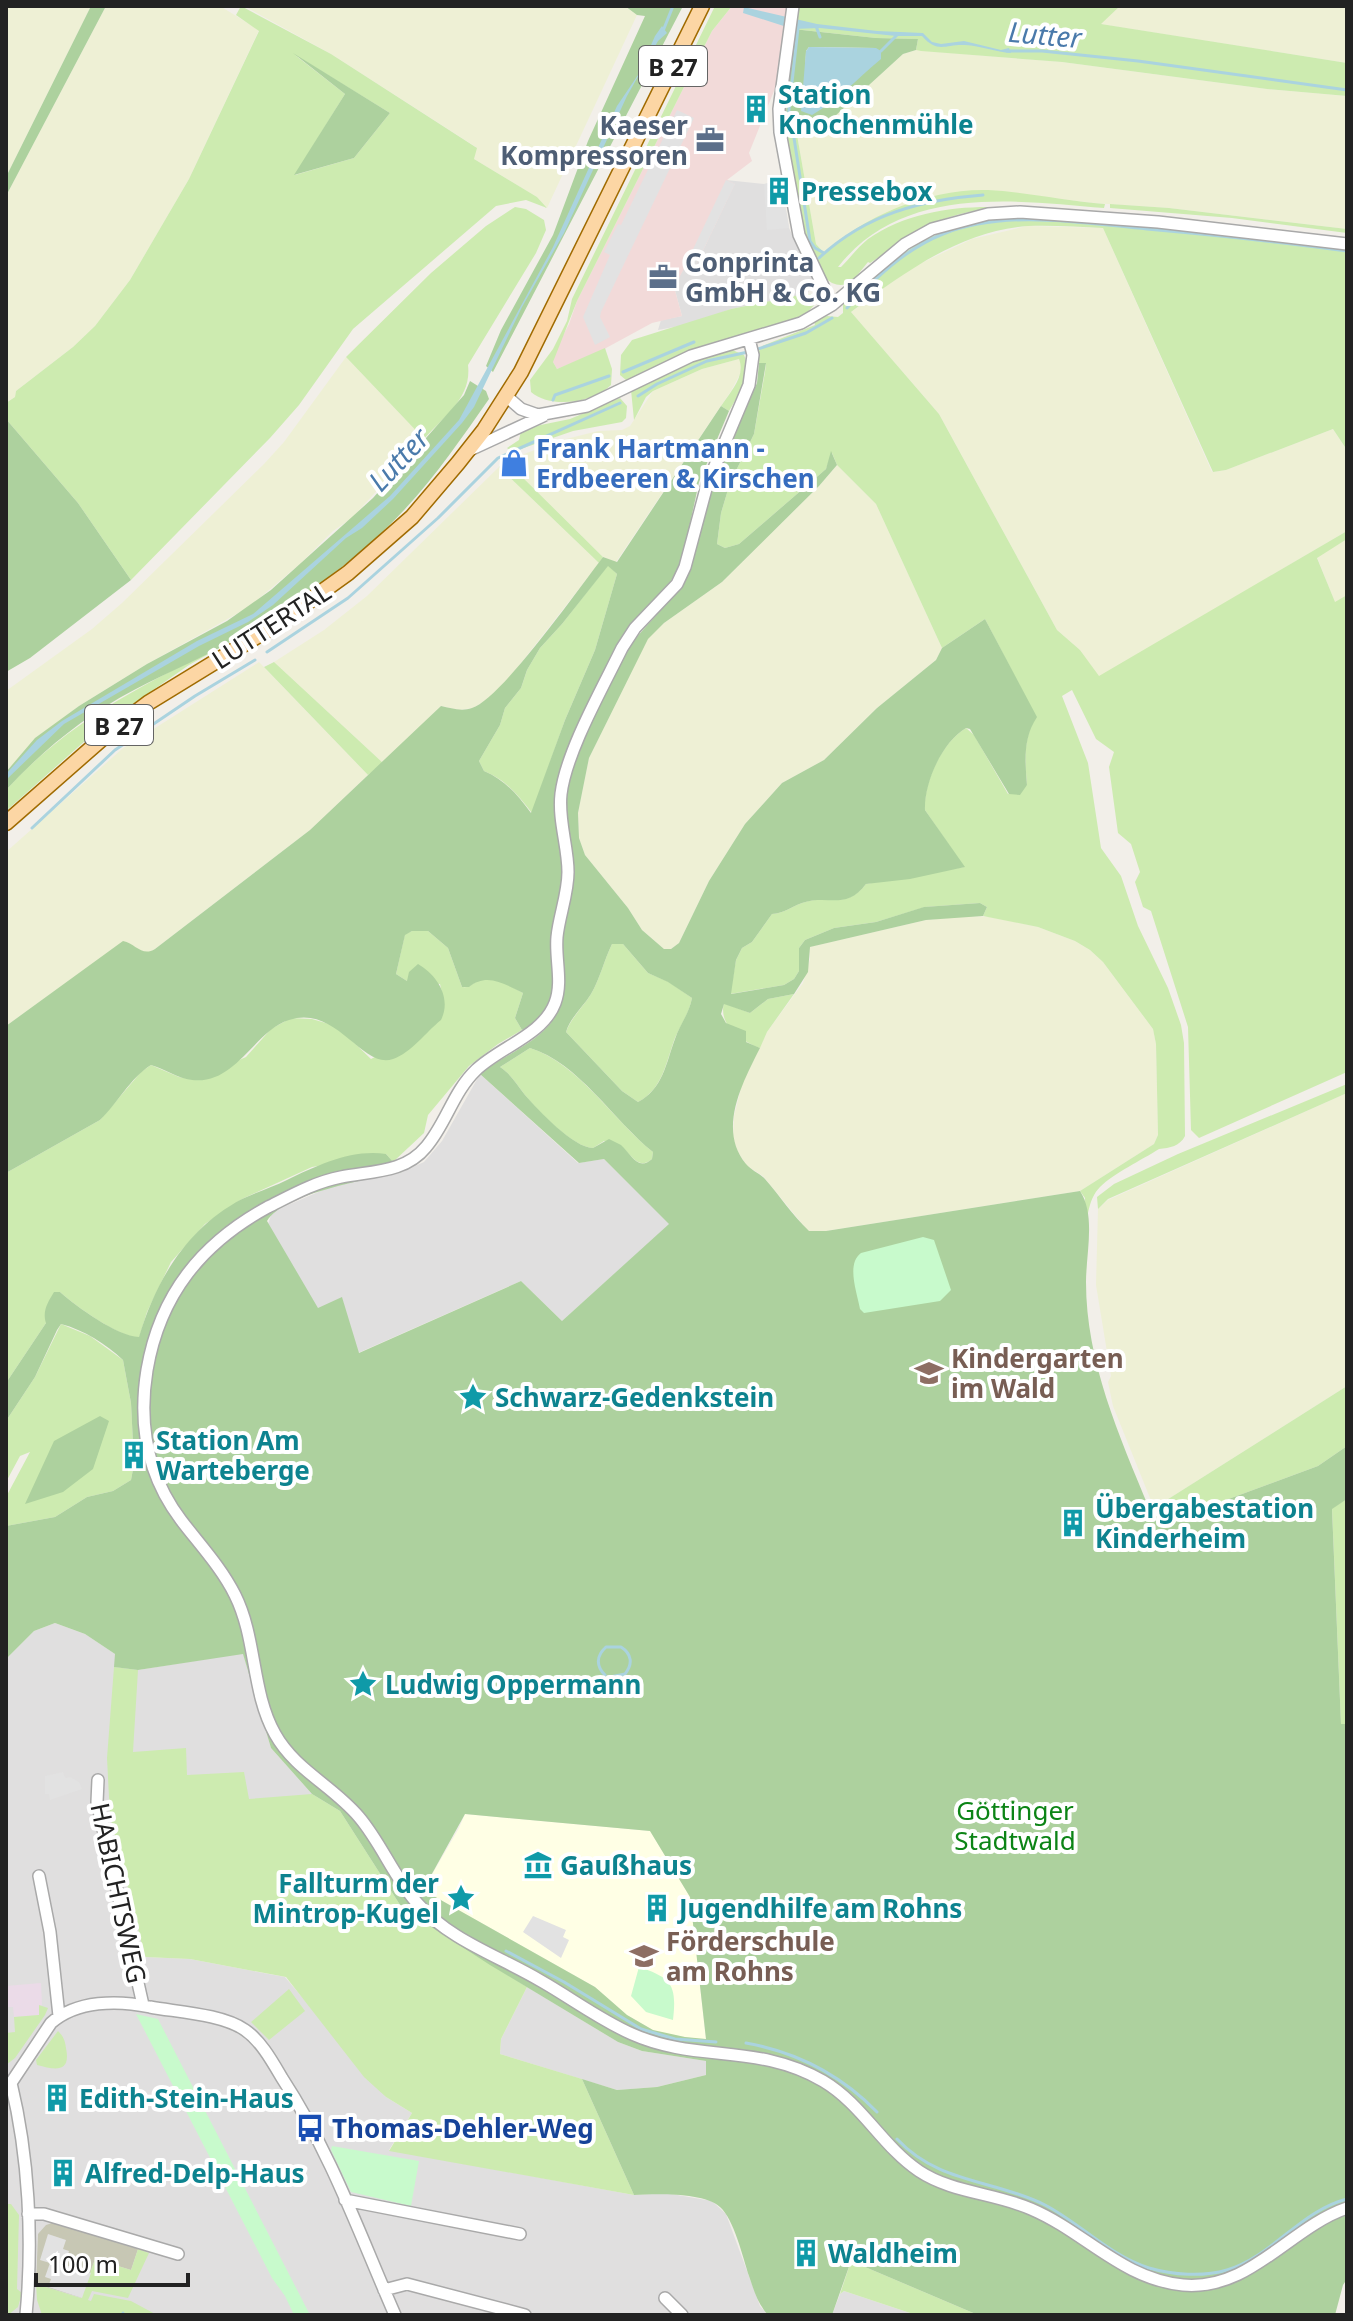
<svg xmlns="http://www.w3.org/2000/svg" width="1353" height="2321" font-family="'Noto Sans',sans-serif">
	<rect width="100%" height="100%" fill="#f2efe9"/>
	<path fill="#e0dfdf" d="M726,180L764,184L781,181L789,228L815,283L807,294L731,309L690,324L658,330L661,320L682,316L674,287L686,264L698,261L734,185Z
		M480,1074L578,1163L604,1159L670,1224L562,1321L521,1281L358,1353L342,1298L318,1309L268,1224L272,1212L332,1186L402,1172L424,1162L442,1141Z
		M55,1623L85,1634L115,1654V1667L138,1670L243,1653L271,1748L312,1794L298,1821L109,1781L110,1816L145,1957L190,1959L285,1977L386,2097L412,2113L389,2150L634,2195L666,2193L712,2201L726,2214L760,2306L768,2315H6V1659L34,1631Z
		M527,1987L618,2042L642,2051L706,2061V2075L657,2087L617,2090L500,2054L501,2039Z
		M844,2291L916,2315H832L840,2294Z"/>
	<path fill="#f2dad9" d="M732,6H790L778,81L749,153L752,161L727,180L735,184L698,261L694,269L686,265L674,287L682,316L652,323L595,354L557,369L553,362L554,353L569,324L577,301L712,31Z"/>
	<path fill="#ebdbe8" d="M41,1983L42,2005L39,2006L40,2015L14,2017L13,2007H6V1986Z"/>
	<path fill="#ffffe5" d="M465,1814L650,1831L690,1897L706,2040L663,2034L653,2030L627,2015L595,1987L423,1890L459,1828Z"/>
	<path fill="#c7c7b4" d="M52,2223L138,2249L131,2270L95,2259L82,2298L36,2284L38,2234L46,2225Z"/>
	<path fill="#eef0d5" d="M6,6H91L6,177Z
		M106,6H220L259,30L189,179L130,280L95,326L73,347L16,391L15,397L6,403V196Z
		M244,6H625L637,15L547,208L537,197L474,159L476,147L331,54Z
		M1120,6H1347V63L1100,24Z
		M916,50L1062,62L1267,89L1347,96V229L1169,208L1093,203L985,190L951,193L896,209L861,226L836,242L824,253L816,244L796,129L821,125L834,117L903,54Z
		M1027,226L1103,228L1212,472L1226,470L1333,429L1347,450V531L1099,677L1080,650L1057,630L939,414L851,312L913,267L972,239Z
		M346,357L424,439L352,518L333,531L301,563L249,607L147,664L79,706L35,739L6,772V691L92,629L122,603L264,464L284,442Z
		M739,359L742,365L740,374L731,391L616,562L603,557L506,461L558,441L598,431L622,430L630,426L653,391L702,369Z
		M837,465L876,504L942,648L936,660L877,708L824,760L782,783L745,824L709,881L679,943L671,949H664L642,930L628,908L585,855L579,838L578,813L589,758L648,638L664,623L722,582L819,486Z
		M499,467L599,563L507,681L488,699L473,708L459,710L441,706L383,763L274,662L324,630L367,596Z
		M1347,539V595L1335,603L1317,557Z
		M259,662L368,775L310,830L155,949L149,953L142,952L123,942L6,1026V852L122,749Z
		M968,916L994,917L1038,927L1075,941L1090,950L1103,962L1153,1029L1156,1044L1158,1135L1154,1144L1080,1191L826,1231H808L763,1176L747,1166L738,1152L733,1138L734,1116L742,1084L767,1032L803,983L810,959L809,947L926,920Z
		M1347,1093V1386L1154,1508L1113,1406L1108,1382L1111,1376L1096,1285L1098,1209L1108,1200Z"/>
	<path fill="#cdebb0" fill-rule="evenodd" d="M241,6L331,54L477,148L474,159L537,197L547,208L526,200L496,206L353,329L299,405L270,438L131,580L78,503L6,419V403L15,397L16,391L73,347L95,326L130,280L189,179L259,31L236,15ZM295,55L390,113L354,158L295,175L345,94Z
		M715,6H732L712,31L577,301L553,362L557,369L605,348L612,369L611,385C593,403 551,409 531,392L530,380L553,349L567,321L572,299Z
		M798,6H1120L1101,24L1347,63V96L1267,89L1062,62L921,51L916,50L918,39L876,38L793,29Z
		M785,124L796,129L816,244L824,253C865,215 931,188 988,190C1027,192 1065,201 1105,204L1104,208C1013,200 902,185 838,267H841C850,258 858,247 868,239C905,213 952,206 996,207C971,211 945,216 923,228C904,238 888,252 870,263L868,262L851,283C844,285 839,286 832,283C801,266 791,159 785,124Z
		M1110,204L1169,208L1347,229V233L1232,218L1110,208Z
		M515,207L526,209L544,220L546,230L536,253L468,365C472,398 444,416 424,439L346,357L431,273L486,226Z
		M1025,218L1172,227L1347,248V450L1333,429L1226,470L1213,472L1103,228C1079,227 1053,225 1028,226C961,230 904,273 851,312L939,414L1057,630L1080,650L1099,676L1347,531V539L1317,558L1335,602L1347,595V1072L1199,1138L1191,1130L1188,1027L1151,911L1143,907L1135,882L1140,872L1131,844L1118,833L1109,767L1114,752L1096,739L1072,690L1062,696L1088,763L1101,848L1121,876L1138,926L1168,988L1181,1025L1184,1043L1185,1136C1180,1146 1170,1148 1159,1149C1142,1160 1114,1173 1100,1187C1081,1206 1087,1249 1086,1274L1085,1198L1080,1191L1154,1144L1158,1135L1156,1044L1153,1029L1103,962L1090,950L1075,941L1038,927L983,916L987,907L980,903L925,907L876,922L834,928L805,940L799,948V971L794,979L784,985L730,994L736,960L742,948L752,942L772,914C784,913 791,907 802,903C827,894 846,910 866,884L964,867L925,810C923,783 942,742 966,728L974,735L1008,794L1027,785C1025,761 1023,738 1036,717L985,619L942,648L876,504L837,465L832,453L826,469L739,544L725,548L717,544L721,513L730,483L754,434L765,372L766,364L759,363V351L762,346L815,325L814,322L827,316L838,317L843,313V304C907,247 935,221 1025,218Z
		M804,294H814L818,299C799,334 740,333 705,345C680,354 655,366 631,378L626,380L620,375L621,355L632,340L731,309Z
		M730,349L744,355C753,374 739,394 729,411L721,406C730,392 746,376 739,359L702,369L653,391L646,397L634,420L631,390L697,358Z
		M620,398L627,406L626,418L622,422L573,431L512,452L507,448L519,440L521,431L526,428L570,419Z
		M506,461L603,557L599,563L499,467Z
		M608,565L617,574L595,650L565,720L532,813C517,794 506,780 484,771L479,761L500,725L505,708L521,688L527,670L540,648L562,624Z
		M239,637L189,665L104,724L6,811V790C72,717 153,680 239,637Z
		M274,662L383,763L368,775L264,667Z
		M412,931H428L448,948L462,987C472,988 471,983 480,980C493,975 512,987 523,993L515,1018L522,1030L498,1044L469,1066L428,1115L424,1133L393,1162L386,1154L312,1167L242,1199L205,1224L171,1262L147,1312L139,1338C117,1336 77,1307 60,1292L46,1323L6,1383V1173L100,1120L141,1072L151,1065L179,1077L195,1080L246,1057L271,1029L291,1018L312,1019L329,1024L342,1031L371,1059L432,1027C448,1014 444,1002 440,984L407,981L396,974L405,934Z
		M612,944H623L648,973L669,982L692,998C689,1014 681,1024 675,1038C666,1062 663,1089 638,1102L622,1091L566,1032C571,1018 583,1007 591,994C600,979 604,960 612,944Z
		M794,994L767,1032L760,1048C741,1041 718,1025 724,1003L750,1013L768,999Z
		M530,1048C578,1063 614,1121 653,1152L652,1159C639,1170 633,1157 624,1149C619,1144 611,1143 604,1141L593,1148C574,1148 537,1110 525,1095C516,1084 512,1075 500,1067Z
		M1347,1084V1093L1108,1199L1098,1209L1097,1197L1114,1184L1178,1154Z
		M61,1324L90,1336L123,1360L131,1403L134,1464L131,1480L113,1491L87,1497L55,1517L6,1526V1497L30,1452L20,1456L6,1482V1421L35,1377Z
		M1347,1386V1446L1318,1466L1158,1525L1154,1508Z
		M1347,1499V1724H1341L1332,1508Z
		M114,1667L138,1670L133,1752L186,1748L187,1775L244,1772L249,1799L312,1794L340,1811L402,1908L527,1987L501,2039L500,2054L582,2079L634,2195L389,2151L412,2113L386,2097L364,2077L286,1977L190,1959L145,1957L110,1816L107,1758Z
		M289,1989L305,2011L269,2040L251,2022Z
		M39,2005L48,2008L45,2015L15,2058L6,2065V2033L15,2032L14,2017L39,2015Z
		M58,2031C63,2036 65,2040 66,2048C71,2073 56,2070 37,2065L36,2060Z
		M6,2204H11L19,2215L17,2289L22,2293L18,2307L8,2315Z
		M138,2249L149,2253L128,2298L92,2291L88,2300L91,2301L94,2294L131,2301L157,2315H42L37,2300L36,2284L81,2298L95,2259L131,2270Z
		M851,2261L978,2315H916L844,2291L840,2294Z"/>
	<path fill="#add19e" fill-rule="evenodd" d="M91,6H106L6,196V177Z
		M625,6H683L493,372L486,366L501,330L553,235L588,141L645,16L637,15Z
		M793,29L876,38L918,39L916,50L903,54L834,117C818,126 802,131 785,124ZM809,47L876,48L832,104L805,75L806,51Z
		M293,53L390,113L354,158L294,175L345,94Z
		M759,363H766L754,434L730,483L721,513L717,544L725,548L739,544L826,469L831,451L837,465L819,486L722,582L664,623L648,639L589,758L578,813L579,838L585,855L628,908L642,930L664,949H671L679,943L709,881L745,824L782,783L824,760L877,708L936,660L942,648L985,619L1037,717C1023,738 1025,761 1027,785L1020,795L1009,794L970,729L966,728C942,742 924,783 925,810L965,867L910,879L866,884C846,911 828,894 802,903C791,907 784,913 772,914L752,942L742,948L736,960L731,994L784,985L794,979L799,971V948L805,940L834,928L876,922L924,907L980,903L987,907L983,916L926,920L810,947L808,972L794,994L768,999L750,1013L724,1004L721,1014L726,1023L746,1031V1042L760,1048C743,1082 717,1129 746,1164C751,1170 759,1173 765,1179C780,1196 792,1215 809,1231H826L1080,1191C1096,1215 1086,1254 1086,1282C1086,1362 1119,1435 1149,1508H1154L1158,1525L1318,1466L1347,1446V1499L1332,1509L1341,1724H1347V2279L1343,2285L1335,2315H978L851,2261L832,2315H768C758,2304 754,2291 749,2276C743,2258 734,2219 720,2207C703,2192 656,2194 634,2195L582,2079L617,2090L657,2087L706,2075V2061L642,2051L618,2042L490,1965L402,1908L340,1811L312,1794L271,1748L243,1654L138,1670L114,1667L115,1654L85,1634L55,1623L34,1631L6,1659V1526L55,1517L87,1497L113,1491L131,1480L134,1464L131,1403L123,1360C106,1344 84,1330 61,1324L57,1330L35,1377L6,1421V1383L46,1323C42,1311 48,1302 54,1292H60C77,1307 117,1336 139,1337C156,1280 187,1228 242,1199C257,1192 273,1187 287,1180C318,1165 352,1149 386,1154L402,1172C369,1179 284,1193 267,1221L318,1308L342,1297L359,1353L521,1281L562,1321L669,1224L604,1159L579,1163L480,1074C502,1056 536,1044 553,1020C570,997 561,970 562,943C564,909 568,874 568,839C568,827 564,815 565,803C567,762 609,689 627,650C645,624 672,603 687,575L717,474L757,383ZM612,944H623L648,973L668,982L692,998C689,1014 680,1024 675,1039C666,1063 663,1089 638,1102L622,1091L566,1032C570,1018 583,1007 591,994C600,979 604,960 612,944ZM530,1048C578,1062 614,1121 653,1152L652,1159C638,1172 631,1154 621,1145C617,1143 613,1141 609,1139L593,1148C574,1148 538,1110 525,1095C516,1084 512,1075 500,1067ZM465,1814L650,1831L690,1897L706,2039L685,2037L653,2030L627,2015L595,1987L423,1890Z
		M470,381L486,391L489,399C463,436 436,476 405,509C358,560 301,599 242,635C208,656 170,671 134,690C86,715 43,750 6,790V772L35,738L79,706L147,664L227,621L271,590L373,498L464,395Z
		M721,406L729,411L699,482L682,561L667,588L617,648L555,813L563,876L554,990L547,1010L537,1022L522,1030L515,1018L523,993C504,984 487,972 469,987H462L448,948L428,931H412L405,935L396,974L407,981L409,972L418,964C437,975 452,998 441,1020C426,1032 411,1053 393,1059C362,1070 337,1004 289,1020C254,1031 236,1085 192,1080C177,1078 165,1069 151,1065C130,1078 118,1103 100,1120L6,1173V1026L123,941C136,944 142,957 155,949L310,830L441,706C451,708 461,712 472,708C501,699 580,587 603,557L617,562ZM608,566L617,574L595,650L565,720L531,813C517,794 505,780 484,771L479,761L500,725L505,708L521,688L527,670L540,648L562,624Z
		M6,419L78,503L131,580L30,658L6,672Z
		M100,1416L109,1421L93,1469L63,1492L25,1504L54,1441Z"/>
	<path fill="#c8facc" d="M923,1237L934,1240L951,1290L940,1301L864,1313L860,1309C857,1292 846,1264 861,1253Z
		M639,1967C672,1978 677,1985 673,2020L646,2012L631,1996Z
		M136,2014L158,2019L310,2315H294L285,2296L272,2278Z
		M332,2146L419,2161L411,2206L351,2192L331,2150Z"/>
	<path fill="#e2e2e2" d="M677,110L694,118L601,312L600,317L610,337L595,345L583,317L610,255L604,252L618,224L621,225Z
		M726,180L735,184L694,269L686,264Z
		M781,181L789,228L767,230L764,184Z
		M63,1772L65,1778L70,1777L79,1782L82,1789L50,1800L49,1794H45V1776Z
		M533,1916L566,1930L563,1937L569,1940L561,1958L523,1932Z
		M48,2234L66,2240L63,2249L69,2251L65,2265L91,2273L82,2298L48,2287L51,2279L45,2277L50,2263L40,2260Z"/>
	<path fill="#aad3df" d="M744,7L817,24L877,31L923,33L932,42L941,44L964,41L1001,50L1009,48L1011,53C996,52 981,46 965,45C945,44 938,54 922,36H896L820,28L793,29L743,13Z
		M662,26L667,33L658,41L627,96L564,233L522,307L474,407L462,423L393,499L362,528L346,538L273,605L248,622L199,646L64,724L6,780V774L37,740L62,721L197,641L253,614L390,496L459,420L553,247L617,106L638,75L655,36Z
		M809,47L876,48L881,51V59C858,78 837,101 812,115L801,111L806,51Z"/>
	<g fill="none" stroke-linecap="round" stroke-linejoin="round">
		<path stroke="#aad3df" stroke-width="3" d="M816,26L820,37
			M798,28L789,109L788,123L794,138L810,241L815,248L824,253
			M663,31L673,6
			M881,51L897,35
			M1007,51H1042L1138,61L1347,90
			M819,258C866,214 921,200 983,195
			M847,308C874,279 905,249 943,234C1006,209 1082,223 1147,229C1214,235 1281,242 1347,251
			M755,350L806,333L832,318
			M623,372L694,342
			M638,396L657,384L707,361L748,352
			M553,400L555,395L609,376
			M267,652L348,598L438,518L498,458L620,403
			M32,828L115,750L195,696L255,660
			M605,1675C596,1666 596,1656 606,1647H621C632,1654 633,1664 625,1674L610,1677
			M138,1949L141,1959
			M506,1951L564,1982L641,2029L675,2039L716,2042
			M746,2043C796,2052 841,2075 877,2112
			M897,2139C939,2184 993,2179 1045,2205C1080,2223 1110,2256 1149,2268C1173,2275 1203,2277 1227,2270C1273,2256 1300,2211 1347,2199
			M123,2315V2313"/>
		<defs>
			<path id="minor" d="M793,6L779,109L780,132L799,235L832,305
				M749,339L753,355L749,385L707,485L685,567L677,584L635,628L622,648C603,687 566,752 561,794C558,821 568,846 568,872C568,894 559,916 557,937C555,959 563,982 555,1003C543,1035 500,1047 476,1070C453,1092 446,1124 426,1147C405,1173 371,1171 341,1177C315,1182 292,1195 268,1207C202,1243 160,1294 147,1370C138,1425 147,1475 181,1520C200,1545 221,1567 235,1595C257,1639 251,1691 275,1734C295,1770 333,1786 359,1817C382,1844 394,1878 418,1904C451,1941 499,1956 541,1981C571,1998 600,2020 632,2034C697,2063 758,2043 823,2081C862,2104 882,2146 919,2171C952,2193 995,2193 1031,2209C1085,2232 1122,2279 1183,2285C1250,2291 1289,2228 1347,2208
				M506,396L521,409L538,415L587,406L691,356L801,323L832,305L905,244L932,229L988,214L1020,212L1158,222L1347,244
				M472,449L543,416
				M98,1780L97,1802L143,2005
				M39,1876L50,1932L59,2016
				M11,2083L51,2023C77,2000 118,2000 150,2007C177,2012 222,2014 245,2030C261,2041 272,2061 282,2078C330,2151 360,2235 395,2315
				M11,2083C29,2157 33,2240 26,2315
				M345,2200L520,2234
				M28,2214H44L178,2254
				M384,2290L407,2284L525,2315
				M665,2298L682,2315"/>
			<path id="major" d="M6,823L112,730L148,703L277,624L348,573L412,517L458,463L484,430L521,372L702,6"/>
		</defs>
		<use href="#minor" stroke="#a9a9a9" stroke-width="14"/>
		<use href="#major" stroke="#a06b00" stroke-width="17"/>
		<use href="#minor" stroke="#fff" stroke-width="11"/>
		<use href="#major" stroke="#fcd6a4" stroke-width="14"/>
	</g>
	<defs>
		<symbol id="building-bare" viewBox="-9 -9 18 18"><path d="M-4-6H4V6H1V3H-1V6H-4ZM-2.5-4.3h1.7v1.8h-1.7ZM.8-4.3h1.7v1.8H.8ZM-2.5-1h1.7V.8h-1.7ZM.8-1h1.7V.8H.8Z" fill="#0f9aa8" stroke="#fff" stroke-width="2.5" paint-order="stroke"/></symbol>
		<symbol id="office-bare" viewBox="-9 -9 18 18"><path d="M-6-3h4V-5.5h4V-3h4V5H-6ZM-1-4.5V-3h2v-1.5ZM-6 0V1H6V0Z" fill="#5c6f8a" stroke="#fff" stroke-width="2.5" paint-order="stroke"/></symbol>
		<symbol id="shop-bare" viewBox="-9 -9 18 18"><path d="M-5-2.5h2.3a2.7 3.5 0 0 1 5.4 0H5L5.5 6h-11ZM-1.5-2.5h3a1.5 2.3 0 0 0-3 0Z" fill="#3f7fe0" stroke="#fff" stroke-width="2.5" paint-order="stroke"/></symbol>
		<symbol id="school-bare" viewBox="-9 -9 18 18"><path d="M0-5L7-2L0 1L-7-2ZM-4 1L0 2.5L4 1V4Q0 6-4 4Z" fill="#8d6e63" stroke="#fff" stroke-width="2.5" paint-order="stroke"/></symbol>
		<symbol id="sight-bare" viewBox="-9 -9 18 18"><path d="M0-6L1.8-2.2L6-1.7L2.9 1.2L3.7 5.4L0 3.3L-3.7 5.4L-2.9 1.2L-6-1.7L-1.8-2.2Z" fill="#0f9aa8" stroke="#fff" stroke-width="2.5" paint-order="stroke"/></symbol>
		<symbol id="museum-bare" viewBox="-9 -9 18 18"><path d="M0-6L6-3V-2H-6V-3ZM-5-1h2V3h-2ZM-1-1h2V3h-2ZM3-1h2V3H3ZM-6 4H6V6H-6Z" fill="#0f9aa8" stroke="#fff" stroke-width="2.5" paint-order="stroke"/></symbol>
		<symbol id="bus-bare" viewBox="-9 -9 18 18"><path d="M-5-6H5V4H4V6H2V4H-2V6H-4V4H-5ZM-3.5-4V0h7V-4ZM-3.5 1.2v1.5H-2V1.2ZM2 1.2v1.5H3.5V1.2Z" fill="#1a4fb4" stroke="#fff" stroke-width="2.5" paint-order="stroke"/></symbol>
	</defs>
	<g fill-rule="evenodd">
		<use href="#building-bare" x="736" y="89" width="40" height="40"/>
		<use href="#office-bare" x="690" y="120" width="40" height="40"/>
		<use href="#building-bare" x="759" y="171" width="40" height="40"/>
		<use href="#office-bare" x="643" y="257" width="40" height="40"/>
		<use href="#shop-bare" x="494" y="443" width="40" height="40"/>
		<use href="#school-bare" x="909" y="1353" width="40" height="40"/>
		<use href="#sight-bare" x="453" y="1377" width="40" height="40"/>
		<use href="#building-bare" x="114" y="1435" width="40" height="40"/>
		<use href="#building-bare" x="1053" y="1503" width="40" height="40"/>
		<use href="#sight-bare" x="343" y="1664" width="40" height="40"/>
		<use href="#museum-bare" x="518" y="1845" width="40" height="40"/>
		<use href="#sight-bare" x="441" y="1878" width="40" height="40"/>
		<use href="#building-bare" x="637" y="1888" width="40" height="40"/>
		<use href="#school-bare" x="624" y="1936" width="40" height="40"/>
		<use href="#building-bare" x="37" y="2078" width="40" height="40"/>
		<use href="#bus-bare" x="290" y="2108" width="40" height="40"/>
		<use href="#building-bare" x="43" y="2153" width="40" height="40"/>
		<use href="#building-bare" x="786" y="2233" width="40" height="40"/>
	</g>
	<g text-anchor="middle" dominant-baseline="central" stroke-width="8" stroke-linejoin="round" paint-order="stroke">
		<g fill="#fff" stroke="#646464" stroke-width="2">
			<rect x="639" y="46" width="68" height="40" rx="6"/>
			<rect x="85" y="705" width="68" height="40" rx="6"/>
		</g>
		<g font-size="24" font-weight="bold" fill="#222">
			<text x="673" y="66">B 27</text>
			<text x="119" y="725">B 27</text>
		</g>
		<g font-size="26" font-weight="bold" fill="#0d838f" stroke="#fff" text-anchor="start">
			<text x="778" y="94">Station<tspan x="778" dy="30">Knochenmühle</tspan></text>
			<text x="801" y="191">Pressebox</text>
			<text x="495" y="1397">Schwarz-Gedenkstein</text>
			<text x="156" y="1440">Station Am<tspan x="156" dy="30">Warteberge</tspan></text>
			<text x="1095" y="1508">Übergabestation<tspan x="1095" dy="30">Kinderheim</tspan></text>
			<text x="385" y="1684">Ludwig Oppermann</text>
			<text x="560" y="1865">Gaußhaus</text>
			<text x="439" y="1883" text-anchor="end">Fallturm der<tspan x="439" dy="30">Mintrop-Kugel</tspan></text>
			<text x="679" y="1908">Jugendhilfe am Rohns</text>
			<text x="79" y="2098">Edith-Stein-Haus</text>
			<text x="85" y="2173">Alfred-Delp-Haus</text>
			<text x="828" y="2253">Waldheim</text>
		</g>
		<g font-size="26" font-weight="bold" fill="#4e5e75" stroke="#fff" text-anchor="end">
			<text x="688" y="125">Kaeser<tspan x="688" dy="30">Kompressoren</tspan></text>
			<text x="685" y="262" text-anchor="start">Conprinta<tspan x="685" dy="30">GmbH &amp; Co. KG</tspan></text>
		</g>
		<g font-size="26" font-weight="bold" fill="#366cbe" stroke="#fff" text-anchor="start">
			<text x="536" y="448">Frank Hartmann -<tspan x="536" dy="30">Erdbeeren &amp; Kirschen</tspan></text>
		</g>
		<g font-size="26" fill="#222" stroke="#fff">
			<text transform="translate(271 625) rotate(-33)">LUTTERTAL</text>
			<text transform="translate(119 1893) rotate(78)">HABICHTSWEG</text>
		</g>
		<g font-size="26" font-weight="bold" fill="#785e54" stroke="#fff" text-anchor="start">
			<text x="951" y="1358">Kindergarten<tspan x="951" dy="30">im Wald</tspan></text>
			<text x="666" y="1941">Förderschule<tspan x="666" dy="30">am Rohns</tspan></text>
		</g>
		<g font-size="26" fill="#0c8416" stroke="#fff">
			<text x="1015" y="1810">Göttinger<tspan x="1015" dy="30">Stadtwald</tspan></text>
		</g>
		<g font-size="26" font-weight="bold" fill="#164399" stroke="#fff" text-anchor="start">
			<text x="332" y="2128">Thomas-Dehler-Weg</text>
		</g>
		<g font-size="28" font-style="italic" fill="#4a7aab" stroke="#fff">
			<text transform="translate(1045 34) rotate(5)">Lutter</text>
			<text transform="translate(398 459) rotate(-47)">Lutter</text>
		</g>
	</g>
	<rect width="1353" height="2321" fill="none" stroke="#222222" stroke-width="16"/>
	<path d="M36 2273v12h152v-12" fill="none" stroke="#222222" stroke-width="4"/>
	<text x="48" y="2273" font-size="24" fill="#222222" stroke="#ffffff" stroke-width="6" paint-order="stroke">100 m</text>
</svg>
